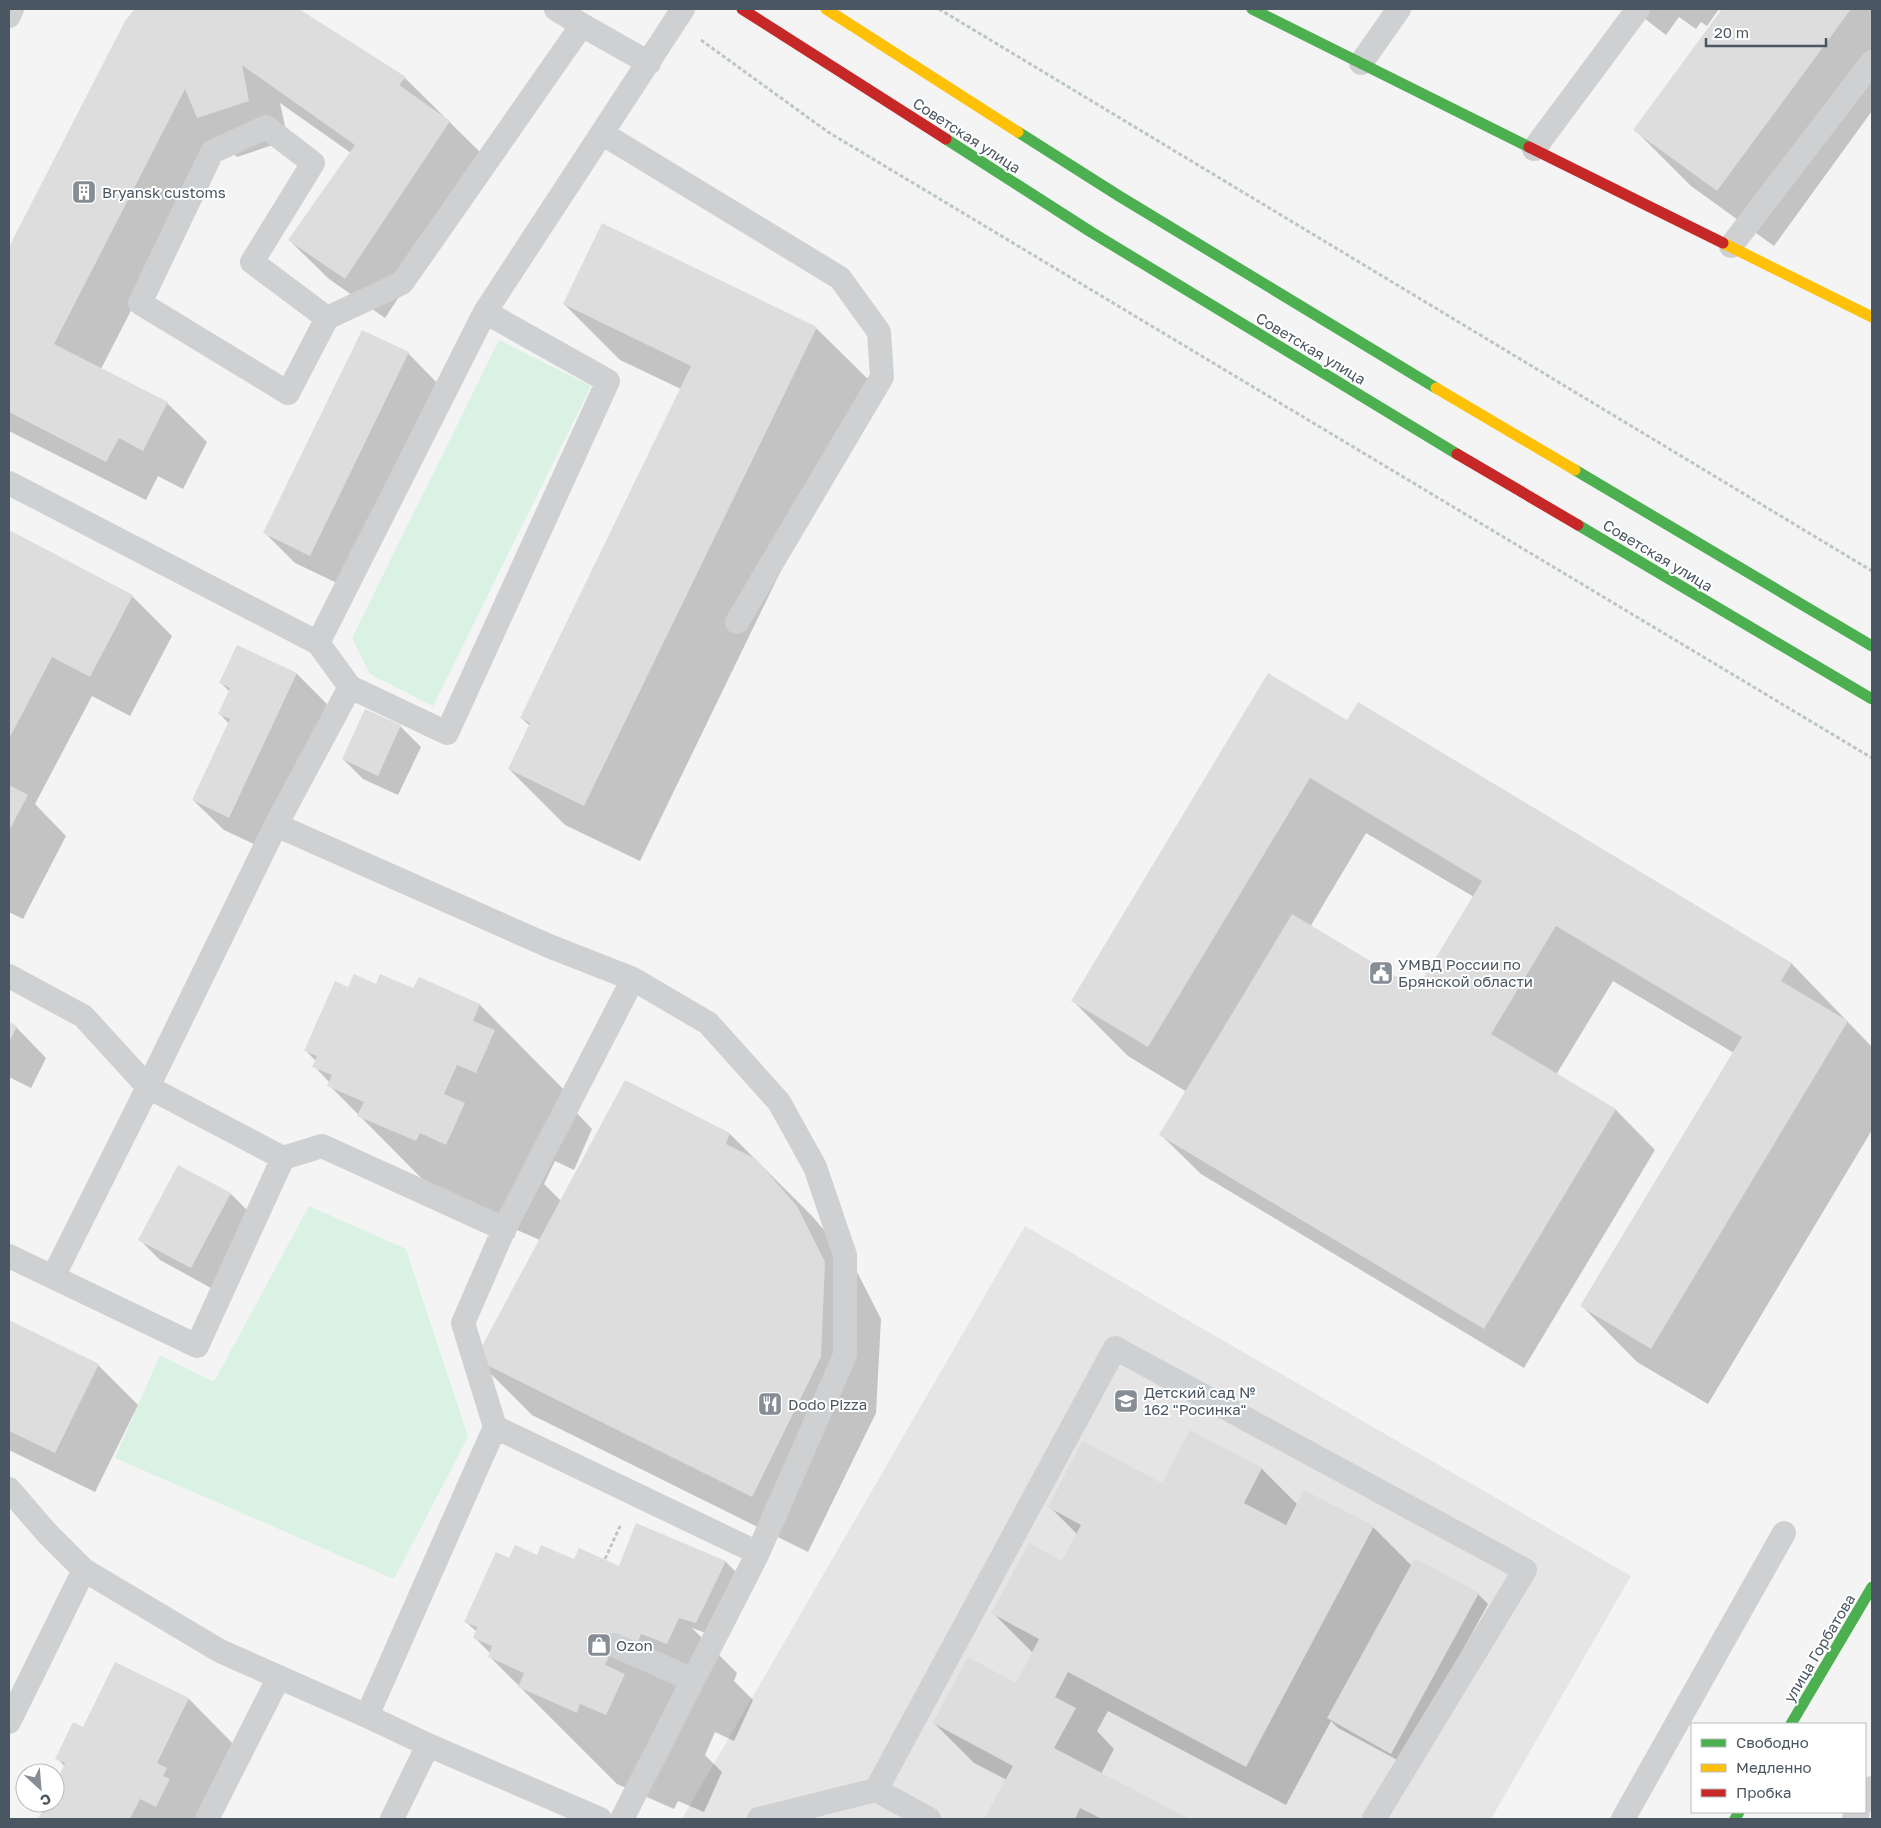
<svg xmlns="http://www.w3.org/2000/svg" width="1881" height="1828" font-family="'Golos Text',sans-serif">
	<rect width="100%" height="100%" fill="#f4f4f4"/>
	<path fill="#e6e5e6" d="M1025,1226L1631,1576L1491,1819H682Z"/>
	<path fill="#d9f2e3" d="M499,340L591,386L433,706L370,674L352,638Z
		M309,1206L406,1249L468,1437L394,1579L115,1458L160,1355L214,1382Z"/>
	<path fill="#0003" fill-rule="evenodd" d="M136,9H296L405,78L489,161L385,318L329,279L289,240L351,153L280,103L288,140L237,157L219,139L101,369L167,403L207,442L183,489L158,476L146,500L9,431V250L126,21Z
		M1635,9H1719L1707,26L1701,22L1696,29L1679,17L1666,35L1649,22Z
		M1723,9H1872V111L1774,246L1691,186L1635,130Z
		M564,304L816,328L872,383L640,861L565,825L509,769L530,726L521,718L681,389L620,360Z
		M408,353L438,384L341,585L295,563L265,533Z
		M9,531L132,596L172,636L130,716L92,696L35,804L66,836L23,919L9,912Z
		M238,647L297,674L327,704L260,847L224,830L193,800L229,724L220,714L230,692L221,683Z
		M1358,704L1792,964L1872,1047V1130L1708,1404L1637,1362L1582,1306L1734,1053L1613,981L1556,1075L1616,1110L1655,1150L1524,1368L1201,1174L1161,1135L1187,1092L1128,1056L1072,1000L1347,722ZM1366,833L1474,897L1417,991L1310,927Z
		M366,710L401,727L421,747L398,795L363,779L343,759Z
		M419,978L480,1005L577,1103L574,1110L592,1129L574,1170L555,1161L544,1184L561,1201L730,1134L812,1216L853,1264L881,1319L876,1413L808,1552L532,1415L476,1359L540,1240L517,1230L514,1238L456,1213L329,1085L330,1083L314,1066L316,1061L305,1050L349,989L376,986L414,990Z
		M9,1024L16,1027L46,1058L31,1088L9,1077Z
		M231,1194L251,1214L211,1288L160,1260L140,1240Z
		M9,1321L98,1365L138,1405L95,1492L9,1450Z
		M1262,1469L1298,1505L1373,1527L1412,1566L1416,1560L1478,1594L1488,1604L1401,1762L1338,1728L1331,1721L1286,1805L1108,1711L1097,1731L1114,1749L1101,1774L1187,1819H986L1007,1780L974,1763L934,1723L1017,1684L1033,1653L993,1613L1063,1562L1078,1535L1049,1506L1163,1485Z
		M637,1525L726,1562L736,1572L706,1633L692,1628L737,1673L734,1681L753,1700L734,1741L715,1732L705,1755L722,1772L704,1812L678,1801L674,1809L617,1784L489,1656L490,1653L474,1637L477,1632L466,1622L510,1560L537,1557L620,1567Z
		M189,1699L244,1755L216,1819H39L47,1803H55V1787L65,1767L57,1758L83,1729Z"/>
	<path fill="#ddddde" d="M135,9H299L406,77L399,85L450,121L345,279L288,240L355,145L242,65L249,101L197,118L185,89L54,344L168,402L143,451L119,438L106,462L9,412V247L125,21Z
		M1722,9H1851L1717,191L1633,130Z
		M602,223L817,327L584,806L508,769L530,723L520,718L691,366L563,304Z
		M362,330L409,352L310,556L263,533Z
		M9,530L133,595L90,677L52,657L9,739Z
		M237,645L297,673L229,818L192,800L230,719L218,714L230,688L219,683Z
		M1268,673L1347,720L1358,702L1792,963L1781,981L1848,1021L1651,1349L1580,1306L1742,1037L1556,926L1491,1034L1616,1109L1484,1329L1159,1135L1292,914L1417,989L1482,881L1310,778L1148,1047L1071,1001Z
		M365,709L401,725L378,776L342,759Z
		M9,785L28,795L9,831Z
		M354,974L376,984L380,974L413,988L419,977L480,1004L473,1021L495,1030L476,1073L457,1065L444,1094L465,1103L446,1145L420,1133L416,1141L357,1116L364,1102L327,1086L332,1075L312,1067L317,1056L304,1051L335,981L348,987Z
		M9,1022L17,1026L9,1043Z
		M625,1080L730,1133L726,1144L756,1159L797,1206L825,1262L821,1357L752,1497L475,1359Z
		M178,1165L231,1193L191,1268L138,1240Z
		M9,1320L99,1364L55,1453L9,1431Z
		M1190,1430L1262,1468L1244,1503L1286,1525L1304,1490L1374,1526L1246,1767L1068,1672L1055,1697L1076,1708L1054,1748L1190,1819H1102L1080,1808L1075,1819H984L1013,1766L933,1723L968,1657L1016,1683L1039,1639L991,1613L1029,1543L1062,1561L1081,1525L1048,1507L1082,1441L1162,1483Z
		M636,1523L726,1561L696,1623L679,1618L667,1644L641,1634L637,1644L614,1645L605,1665L625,1674L606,1715L580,1704L577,1713L518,1687L524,1673L488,1657L492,1646L473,1638L477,1627L464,1622L496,1552L509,1558L515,1545L537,1555L541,1545L574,1559L579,1548L619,1566Z
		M1415,1558L1479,1593L1391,1754L1327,1718Z
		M115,1662L189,1698L157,1763L167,1768L163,1776L170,1779L156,1807L140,1799L130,1819H38L46,1803H55V1784L65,1763L55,1759L73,1722L83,1727Z"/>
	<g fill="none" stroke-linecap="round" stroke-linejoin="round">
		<path stroke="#bcc7c4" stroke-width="3" stroke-dasharray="4 2.5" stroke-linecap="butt" d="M939,9L1872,571
			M701,40L828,132L1872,758
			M605,1559L621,1524"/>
		<path stroke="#ced0d2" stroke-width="24" d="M556,9L582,25L649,63
			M9,16L12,9
			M1361,63L1399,9
			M603,134L840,278L879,332L882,377L737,622
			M1534,149L1638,9
			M1731,246L1872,62
			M327,318L288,393L140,303L212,152L266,127L313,163L252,262L327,318L402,283L582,25
			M9,483L318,643L350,687L447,733L608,381L485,312
			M318,643L485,312L683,9
			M350,687L276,825L549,946L633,979L708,1023L779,1102L815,1167L845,1255V1355L758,1553
			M9,976L83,1016L148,1087L283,1158L322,1146L504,1229L463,1323L495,1427L367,1716L220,1651L84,1570L46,1532L9,1489
			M504,1229L633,979
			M9,1256L197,1346L283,1158
			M53,1277L148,1087L276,825
			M495,1427L758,1553L622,1819
			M614,1645L693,1680
			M367,1716L428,1745L600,1819
			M9,1722L84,1570
			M876,1790L1115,1348L1525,1570L1374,1819
			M1865,1801L1872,1788
			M207,1819L279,1677
			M392,1819L428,1745
			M759,1819L876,1790L929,1819
			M1623,1819L1784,1533
			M1854,1819L1858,1812"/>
		<path stroke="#4caf50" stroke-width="11" d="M1252,9L1529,147
			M1018,132L1119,196L1436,388
			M946,139L1091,232L1457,454
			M1575,470L1872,646
			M1578,525L1872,699
			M1791,1724L1872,1587
			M1735,1819L1739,1812"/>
		<path stroke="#ffc107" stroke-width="11" d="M826,9L1018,132
			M1723,243L1872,317
			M1436,388L1575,470"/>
		<path stroke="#c62828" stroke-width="11" d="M742,9L946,139
			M1529,147L1723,243
			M1457,454L1578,525"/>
	</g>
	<defs>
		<symbol id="building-square" viewBox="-11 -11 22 22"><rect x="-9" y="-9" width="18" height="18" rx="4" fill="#868d94" stroke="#fff"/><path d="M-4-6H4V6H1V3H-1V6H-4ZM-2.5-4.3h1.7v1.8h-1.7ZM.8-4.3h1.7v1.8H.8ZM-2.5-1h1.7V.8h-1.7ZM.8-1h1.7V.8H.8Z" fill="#fff"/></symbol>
		<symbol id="civic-square" viewBox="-11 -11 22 22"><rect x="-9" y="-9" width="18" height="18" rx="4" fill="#868d94" stroke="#fff"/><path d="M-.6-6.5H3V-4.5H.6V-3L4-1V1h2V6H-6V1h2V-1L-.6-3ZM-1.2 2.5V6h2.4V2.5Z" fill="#fff"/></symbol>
		<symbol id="school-square" viewBox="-11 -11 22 22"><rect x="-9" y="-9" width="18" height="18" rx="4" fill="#868d94" stroke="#fff"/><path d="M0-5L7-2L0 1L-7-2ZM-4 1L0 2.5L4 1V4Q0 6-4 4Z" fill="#fff"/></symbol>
		<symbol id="restaurant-square" viewBox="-11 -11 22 22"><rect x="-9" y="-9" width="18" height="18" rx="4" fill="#868d94" stroke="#fff"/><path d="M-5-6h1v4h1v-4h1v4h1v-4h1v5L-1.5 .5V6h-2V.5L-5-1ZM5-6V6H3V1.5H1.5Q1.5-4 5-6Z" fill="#fff"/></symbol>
		<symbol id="shop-square" viewBox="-11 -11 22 22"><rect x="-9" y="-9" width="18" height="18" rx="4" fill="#868d94" stroke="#fff"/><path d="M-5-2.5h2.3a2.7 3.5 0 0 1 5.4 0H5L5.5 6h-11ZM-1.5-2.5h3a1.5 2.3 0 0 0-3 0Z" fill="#fff"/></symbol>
	</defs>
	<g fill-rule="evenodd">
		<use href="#building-square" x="70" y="178" width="28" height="28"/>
		<use href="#civic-square" x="1367" y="959" width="28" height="28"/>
		<use href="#school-square" x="1112" y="1387" width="28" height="28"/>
		<use href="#restaurant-square" x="756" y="1390" width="28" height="28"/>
		<use href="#shop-square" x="585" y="1631" width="28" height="28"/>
	</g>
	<g text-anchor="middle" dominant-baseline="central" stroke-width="4" stroke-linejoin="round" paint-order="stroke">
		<g font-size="15" fill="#4a5661" stroke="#fff">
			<text transform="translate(967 135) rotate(33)">Советская улица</text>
			<text transform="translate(1311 348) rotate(31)">Советская улица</text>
			<text transform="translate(1658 555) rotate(31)">Советская улица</text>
			<text transform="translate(1819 1648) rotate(-59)">улица Горбатова</text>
		</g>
		<g font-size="15" fill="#4a5661" stroke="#fff" text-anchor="start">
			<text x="102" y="192">Bryansk customs</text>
			<text x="1398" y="964">УМВД России по<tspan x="1398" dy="17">Брянской области</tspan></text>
			<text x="1144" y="1392">Детский сад №<tspan x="1144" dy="17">162 "Росинка"</tspan></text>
			<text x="788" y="1404">Dodo Pizza</text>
			<text x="616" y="1645">Ozon</text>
		</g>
	</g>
	<rect width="1881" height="1828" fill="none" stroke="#4a5661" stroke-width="20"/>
	<rect x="1691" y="1723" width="175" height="90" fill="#ffffff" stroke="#b7bbc0"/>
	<rect x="1701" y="1739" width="25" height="8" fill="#4caf50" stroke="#b7bbc0"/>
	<text x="1736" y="1748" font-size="15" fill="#4a5661">Свободно</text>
	<rect x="1701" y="1764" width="25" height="8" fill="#ffc107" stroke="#b7bbc0"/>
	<text x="1736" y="1773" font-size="15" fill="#4a5661">Медленно</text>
	<rect x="1701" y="1789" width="25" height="8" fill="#c62828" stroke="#b7bbc0"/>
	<text x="1736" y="1798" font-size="15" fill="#4a5661">Пробка</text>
	<g transform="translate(40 1788) rotate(154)"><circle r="24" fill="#ffffff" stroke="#b7bbc0"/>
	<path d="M0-4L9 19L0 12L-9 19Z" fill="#868d94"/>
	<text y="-8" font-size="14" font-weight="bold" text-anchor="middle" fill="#4a5661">С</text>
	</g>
	<path d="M1706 38v8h120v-8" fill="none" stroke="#4a5661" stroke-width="2.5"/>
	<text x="1714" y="38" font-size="15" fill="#4a5661" stroke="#ffffff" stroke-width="4" paint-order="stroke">20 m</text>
</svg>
